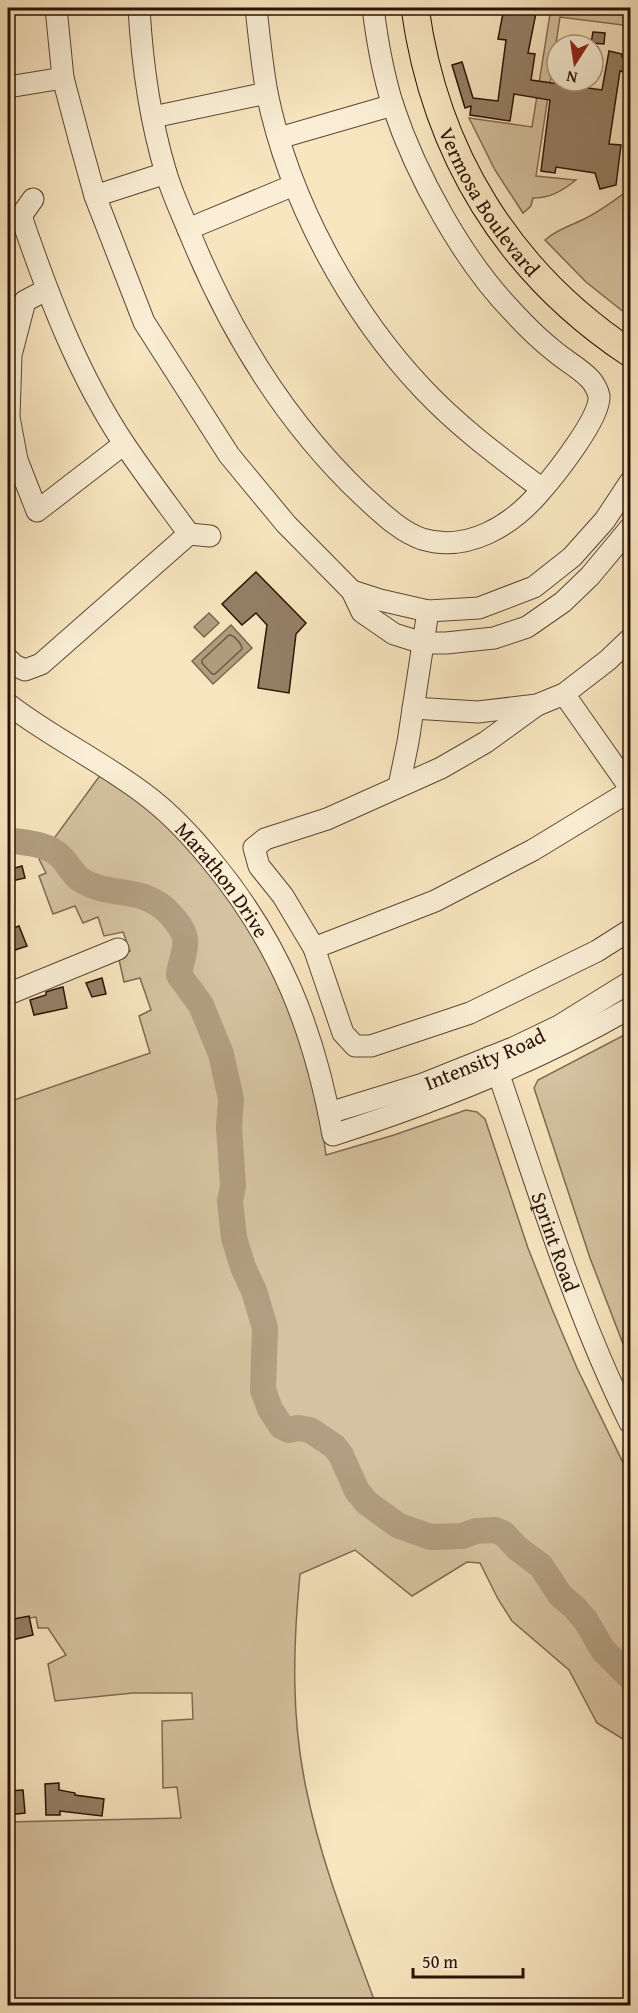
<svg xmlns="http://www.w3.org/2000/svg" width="638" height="2013" font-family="'Gentium Book Plus',serif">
	<rect width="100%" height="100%" fill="#f8e6c0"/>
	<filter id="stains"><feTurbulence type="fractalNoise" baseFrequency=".00333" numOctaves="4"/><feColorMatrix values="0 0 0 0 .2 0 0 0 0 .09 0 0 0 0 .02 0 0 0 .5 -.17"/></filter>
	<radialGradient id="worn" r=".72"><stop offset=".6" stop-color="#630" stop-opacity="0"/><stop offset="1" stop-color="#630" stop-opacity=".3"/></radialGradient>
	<path fill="#d5c2a0" stroke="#806a52" stroke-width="1.5" d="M551,8H630V26L560,17L536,176L576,180C562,191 551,198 533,198L531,206L523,213L495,170L469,118L532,127Z
		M630,165V317L586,282L545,240C558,229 568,227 582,220C598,213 612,202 626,192Z
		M104,770L173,827L248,920L301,1034L322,1125L326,1155L394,1135L466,1110L477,1112L485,1119L528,1248L552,1309L577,1368L630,1477V1749L623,1739L597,1723L569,1670L512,1621L498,1599L480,1563L467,1562L412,1596L355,1550L300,1574C293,1646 291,1717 306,1788C321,1863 350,1934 376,2005L264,2006L263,2003L247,2006L14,2005L8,1943V1822L181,1818L177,1787L163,1788L162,1721L193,1719L192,1693H133L55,1701L48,1664L66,1655L48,1628H38L36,1617L8,1621V1102L150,1053L139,1016L151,1010L140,978L124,982L118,955L130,951L123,932L104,936L98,917L83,923L75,906L53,914L39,876L46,873L39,859Z
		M630,1032V1362L590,1258L534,1088L538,1080Z"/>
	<path fill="#b29e80" stroke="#7c664e" stroke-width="1.5" d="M209,613L219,623L204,637L194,627Z
		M231,625L252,648L213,684L192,661Z"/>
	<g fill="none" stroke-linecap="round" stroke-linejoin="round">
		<path stroke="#6e5842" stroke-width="1.5" d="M229,635C234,635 242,644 242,649L215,674H212L202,663V660Z"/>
		<path stroke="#b29e80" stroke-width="26" d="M8,840C25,843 47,843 60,856C68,863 72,874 81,880C112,899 143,884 171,915C177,922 183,929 185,938C187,950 180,963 179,975L201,1005L221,1054L231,1099L229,1127L233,1186L230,1201L234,1238L243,1267L254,1291L265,1328L263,1390L270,1409L281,1426L289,1430L298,1428L310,1430L334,1446L341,1455L357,1491L367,1503L399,1526L431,1537L462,1536L476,1531L495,1530L504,1534L517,1548L541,1566L560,1595L575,1608L586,1621L603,1650L630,1677"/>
	</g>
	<path fill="#958066" stroke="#2a1104" stroke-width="1.5" d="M504,8H537L528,53L535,54L531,80L602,90L609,51L622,54V57L630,59L629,73L620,71L609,144L621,145L616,185L600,189L595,173L556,167L555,173L541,171L550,100L514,94L510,121L470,115L471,106L465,108L452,65L462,62L473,98L498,101L506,40L498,39Z
		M593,32L605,33L604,44L591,43Z
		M256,572L306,623L296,634L289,693L258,688L267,625L256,613L242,625L222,604Z
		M22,866L25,878L12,881L8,875V870Z
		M19,926L27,946L12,951L8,939V930Z
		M102,978L106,994L92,997L86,983Z
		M63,987L67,1008L34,1015L30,1000L46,995V992L52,990Z
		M29,1616L33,1635L8,1641V1620Z
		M59,1783V1790L75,1793V1795L104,1799L102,1816L60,1811V1815H46L45,1784Z
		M23,1790L25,1813L8,1815V1791Z"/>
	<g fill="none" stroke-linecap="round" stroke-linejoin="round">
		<defs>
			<g id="minor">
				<path d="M56,8L63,78L80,142L95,196L144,322L229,455L286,524L352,591L362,612L394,634L423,643H446L494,638L527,627L563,602L590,576L630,528"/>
				<path d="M139,8C142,62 150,120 166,173C173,196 184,219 193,241C233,337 287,424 363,496C381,512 399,531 422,539C468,553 512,525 540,492C555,475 601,417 599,396C598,391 594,383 590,379C580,368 564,360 553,350C539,339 526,326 514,313C463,261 416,175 393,106C383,74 377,40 373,8"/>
				<path d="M256,8C259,36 262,65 267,93C289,200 349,311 424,390C460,428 501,458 542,489"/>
				<path d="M8,87L63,78"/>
				<path d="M153,117L267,93"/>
				<path d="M279,138L393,105"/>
				<path d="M95,196L166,173"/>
				<path d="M21,216L33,199"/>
				<path d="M8,218L21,216C48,295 78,375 125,445C145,475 168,505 189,534"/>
				<path d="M188,229L294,185"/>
				<path d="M46,290L25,301L11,355L9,417L17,460L37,511L124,444"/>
				<path d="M352,591L380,600L428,611L479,608L534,587L572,557L605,520L630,482"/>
				<path d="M8,659L14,665L25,670L41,664L189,534L210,536"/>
				<path d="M564,694L630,788"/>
				<path id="s1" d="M8,704C53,739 106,763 151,799C174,817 193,838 211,860C280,943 314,1029 333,1135C436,1102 536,1062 630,1008"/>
				<path d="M537,705L486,742L441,768L327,819L265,839L254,848L259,866L283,896L314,948L343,1033L355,1046H371L470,1013L597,951L630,930"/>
				<path d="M413,708L478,712L537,705L564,694L608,660L630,639"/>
				<path d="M399,786L408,742L428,611"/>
				<path d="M314,948L435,901L533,850L630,791"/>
				<path d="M8,994L118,949"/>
				<path id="s2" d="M490,1057L502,1084C541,1198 576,1314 630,1423"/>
				<path id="s3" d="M329,1113L423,1084L513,1048L559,1026L630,982"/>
			</g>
			<g id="major">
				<path id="s4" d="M415,8C435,153 508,272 630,353"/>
			</g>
		</defs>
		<use href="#minor" stroke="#5e4633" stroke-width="23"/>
		<use href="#major" stroke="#2a1104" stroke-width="29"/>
		<use href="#minor" stroke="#faefd6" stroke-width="21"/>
		<use href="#major" stroke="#f8e6c0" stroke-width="27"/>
	</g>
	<g text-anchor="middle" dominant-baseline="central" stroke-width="5" stroke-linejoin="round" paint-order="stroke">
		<g font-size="21" fill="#2a1104" stroke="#faefd6">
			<text stroke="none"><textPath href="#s4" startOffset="210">Vermosa Boulevard</textPath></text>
			<text stroke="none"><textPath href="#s1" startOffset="280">Marathon Drive</textPath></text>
			<text stroke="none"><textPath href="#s3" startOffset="165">Intensity Road</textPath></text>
			<text stroke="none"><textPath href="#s2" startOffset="196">Sprint Road</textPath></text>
		</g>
	</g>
	<rect width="638" height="2013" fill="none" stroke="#f8e6c0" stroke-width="30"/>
	<rect x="9" y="9" width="620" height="1995" fill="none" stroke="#2a1104" stroke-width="3"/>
	<rect x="15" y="15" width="608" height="1983" fill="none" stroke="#2a1104" stroke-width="1.5"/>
	<g transform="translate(575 63) rotate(192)"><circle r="28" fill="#faefd6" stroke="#a79682" stroke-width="1.5"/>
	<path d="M0-4.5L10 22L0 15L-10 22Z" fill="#8f2418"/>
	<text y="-9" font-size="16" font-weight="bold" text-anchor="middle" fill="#2a1104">N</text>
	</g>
	<path d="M413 1968v9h110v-9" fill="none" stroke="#2a1104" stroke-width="3"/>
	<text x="422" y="1968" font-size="18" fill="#2a1104" stroke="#faefd6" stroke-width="4.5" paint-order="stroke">50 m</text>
	<rect width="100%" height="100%" filter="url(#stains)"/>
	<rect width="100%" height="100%" fill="url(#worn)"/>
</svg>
